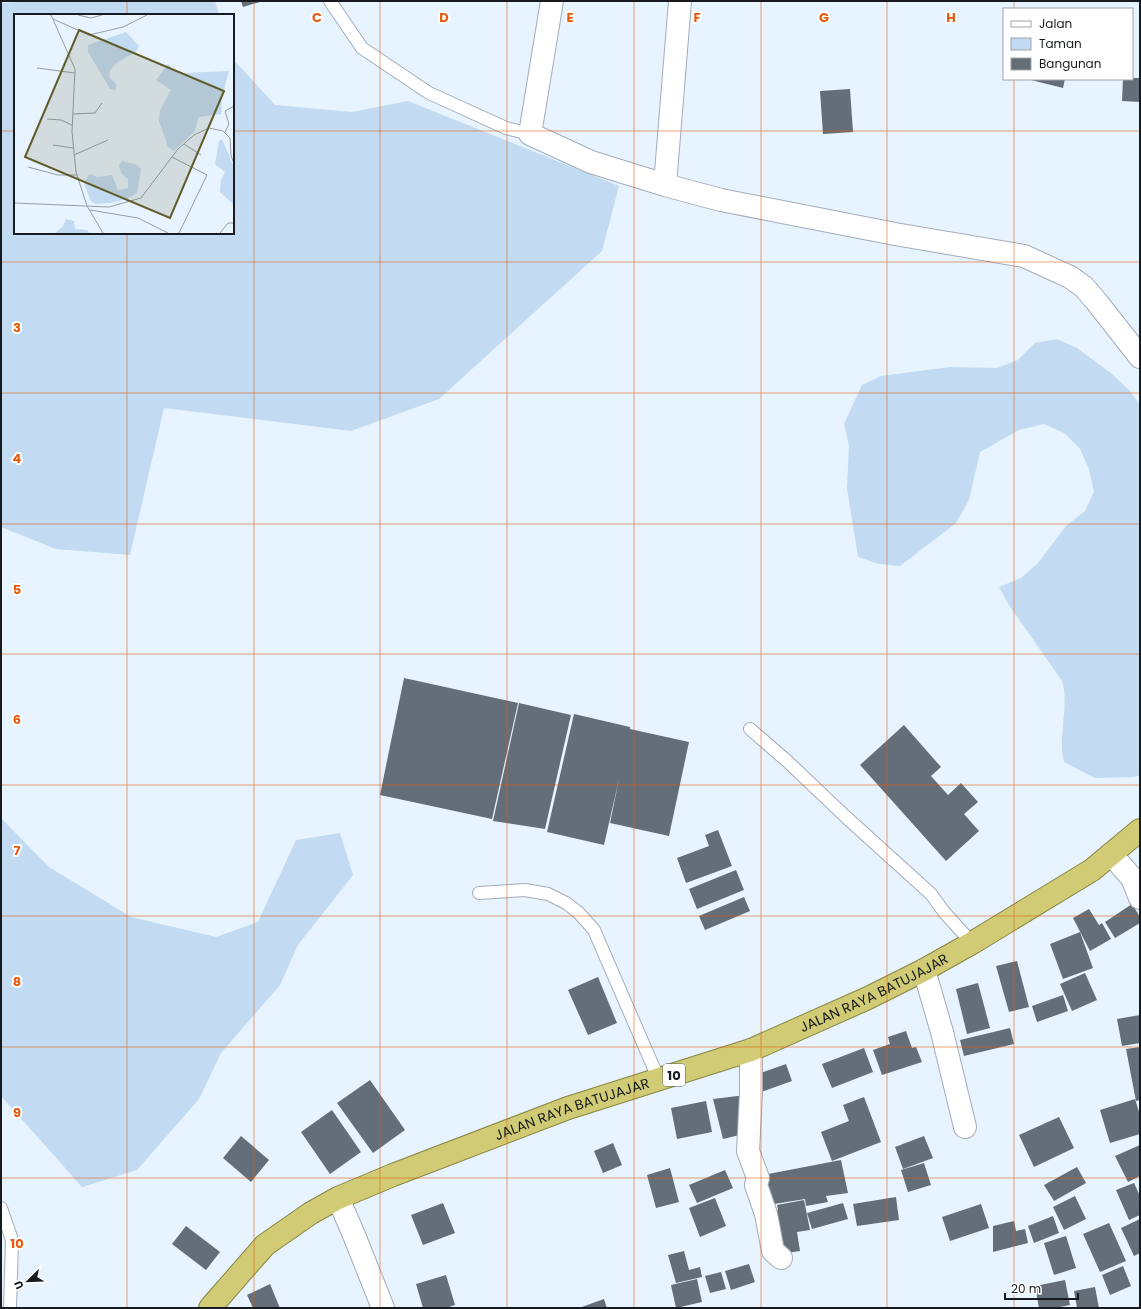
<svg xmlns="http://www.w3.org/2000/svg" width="1141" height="1309" font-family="Poppins,sans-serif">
	<rect width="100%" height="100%" fill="#e7f3fe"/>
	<path fill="#c2dbf2" d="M39,1H215L219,15H15V233H233V59L275,105L352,112L408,101L619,186L602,251L439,399L351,431L164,408L130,555L56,549L1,527V3Z
		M1057,339L1077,348L1112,374L1130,391L1140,405V775L1134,777L1095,778L1064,762C1057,735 1070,707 1062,681L1009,605L999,587L1021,578L1038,563L1066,526L1085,511L1094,492L1089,469L1080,449L1064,433L1044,424L1019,430L980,452L969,500L956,523L900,566L879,564L858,557L847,488L849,446L844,424L862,385L881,376L950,367L997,368L1018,360L1035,343Z
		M1,818L49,867L131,917L216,937L258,922L296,840L340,833L353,875L298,945L280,985L221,1053L199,1099L137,1170L82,1187L1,1096Z"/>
	<path fill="#646e78" d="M241,1H263L243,7Z
		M1132,78H1140V102L1122,101L1123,79H1132Z
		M1027,79H1065L1063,88Z
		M850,89L853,132L823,134L820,91Z
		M404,678L518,703L492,819L380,795Z
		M519,703L571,715L545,829L493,821Z
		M574,714L630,727V729L689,742L669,836L610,823L619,779L604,845L547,832Z
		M904,725L941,767L931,776L948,795L961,783L978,802L964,814L979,831L946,861L860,765Z
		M718,830L732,866L686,883L677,858L709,846L705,835Z
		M736,870L744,890L697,909L689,889Z
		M744,897L750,911L705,930L699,916Z
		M1132,904L1140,917V923L1115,938L1105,922Z
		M1089,909L1099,925L1102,923L1111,939L1090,951L1073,918Z
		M1080,932L1093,968L1063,979L1050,944Z
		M1017,961L1029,1007L1009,1012L996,966Z
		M1085,973L1097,1000L1072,1011L1060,984Z
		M598,977L617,1023L588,1035L568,990Z
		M978,983L990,1028L967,1034L956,989Z
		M1063,995L1068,1011L1037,1022L1032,1006Z
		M1140,1015V1043L1122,1046L1117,1019Z
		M1010,1028L1014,1044L964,1056L960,1040Z
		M906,1031L912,1048L916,1047L922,1062L882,1075L873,1050L890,1044L888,1037Z
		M1140,1047V1100L1136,1101L1126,1049Z
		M864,1048L873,1072L832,1088L822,1064Z
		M786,1064L792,1081L761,1092L755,1075Z
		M370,1080L405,1130L373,1153L337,1103Z
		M746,1095L748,1133L723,1139L713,1099Z
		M864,1097L881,1142L832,1161L821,1132L849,1121L843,1105Z
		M1135,1099L1140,1115V1134L1110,1143L1100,1110Z
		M706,1101L712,1132L677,1139L671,1108Z
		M332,1110L361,1152L330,1174L301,1132Z
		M1059,1117L1074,1148L1034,1167L1019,1135Z
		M241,1136L269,1160L251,1182L223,1158Z
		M924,1136L933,1158L903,1169L895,1147Z
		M613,1143L622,1165L603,1173L594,1151Z
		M1140,1145V1176L1128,1182L1115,1156Z
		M841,1160L848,1193L826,1196L828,1202L806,1206L805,1199L768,1205L763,1175Z
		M924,1163L931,1185L908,1192L901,1170Z
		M1077,1167L1086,1183L1054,1201L1044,1185Z
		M670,1168L679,1202L656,1208L647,1175Z
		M725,1170L733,1188L697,1203L689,1185Z
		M1134,1183L1140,1196V1215L1129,1220L1116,1190Z
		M1075,1196L1086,1219L1064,1230L1053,1207Z
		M896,1197L899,1220L857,1226L853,1204Z
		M715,1198L726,1226L700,1237L689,1208Z
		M804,1200L810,1230L797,1232L800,1251L781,1254L768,1212L778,1210L777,1205Z
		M443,1203L455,1233L423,1245L411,1215Z
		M843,1203L848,1219L812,1229L807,1213Z
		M981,1204L989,1228L950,1241L942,1217Z
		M1053,1216L1059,1233L1034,1243L1028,1226Z
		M1140,1219V1253L1134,1256L1121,1228Z
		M1014,1221L1016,1231L1025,1229L1028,1243L993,1252V1226Z
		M1109,1223L1126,1261L1100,1272L1083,1234Z
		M186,1226L220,1252L206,1270L172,1244Z
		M1066,1236L1076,1268L1054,1275L1044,1243Z
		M684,1251L689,1270L700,1267L702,1277L676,1283L668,1255Z
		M749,1264L755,1282L731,1290L725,1271Z
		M1123,1266L1131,1286L1110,1295L1102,1275Z
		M721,1272L726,1289L710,1293L705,1276Z
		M446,1275L455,1305L446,1308H423L416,1284Z
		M697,1279L702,1302L676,1308L671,1285Z
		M1065,1280L1070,1305L1055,1308H1039L1035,1286Z
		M270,1284L280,1308H253L247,1295Z
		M1095,1287L1099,1308H1077L1074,1291Z
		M604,1299L607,1308H579Z"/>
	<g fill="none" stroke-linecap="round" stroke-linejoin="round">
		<defs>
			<path id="service" d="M330,1L362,48L429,93L506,128L530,134
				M750,729L787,761L847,818L931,894L944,912L972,943
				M479,893L525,890L548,894L566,903L578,912L594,930L659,1080
				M1,1208L12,1240L10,1308"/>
			<path id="minor" d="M552,1L530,134L591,162L665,185L721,200L895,234L1024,256L1070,277L1084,287L1096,301L1140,357
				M665,185L680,1
				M1111,854L1132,878L1140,898
				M924,970L942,1032L965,1127
				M751,1050V1093L748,1151L758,1178L756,1185L766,1214L773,1251L781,1258
				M338,1198L354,1235L383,1308"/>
			<g id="trunk">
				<path id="s1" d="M210,1308L265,1245L311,1213L338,1198L393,1175L568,1108L751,1050L868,998L924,970L972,943L1092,870L1140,830"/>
			</g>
		</defs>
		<use href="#service" stroke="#a2adb7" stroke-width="14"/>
		<use href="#minor" stroke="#a2adb7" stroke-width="24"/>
		<use href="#trunk" stroke="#878540" stroke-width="24"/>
		<use href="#service" stroke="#fff" stroke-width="12"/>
		<use href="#minor" stroke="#fff" stroke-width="22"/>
		<use href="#trunk" stroke="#d0cb74" stroke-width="22"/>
	</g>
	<path fill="none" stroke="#e8590c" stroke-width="1" stroke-opacity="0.55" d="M127,1V15M254,1V1308M380,1V1308M507,1V1308M634,1V1308M761,1V1308M887,1V1308M1014,1V9M1014,79V1308M1,131H15M233,131H1140M127,233V1308M1,262H1140M1,393H1140M1,524H1140M1,654H1140M1,785H1140M1,916H1140M1,1047H1140M1,1178H1140"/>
	<g text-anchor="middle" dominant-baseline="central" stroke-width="4" stroke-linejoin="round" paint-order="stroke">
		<rect fill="#fff" stroke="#5d5f62" stroke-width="1" x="663" y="1064" width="22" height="22" rx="3"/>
		<g font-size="13" font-weight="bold" fill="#171b1f">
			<text x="674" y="1075">10</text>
		</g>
		<g font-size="14" fill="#171b1f" stroke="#fff">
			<text stroke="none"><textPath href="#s1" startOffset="745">JALAN RAYA BATUJAJAR</textPath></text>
			<text stroke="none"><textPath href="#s1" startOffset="421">JALAN RAYA BATUJAJAR</textPath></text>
		</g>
	</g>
	<g transform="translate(14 14)">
		<rect width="220" height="220" fill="#e7f3fe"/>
		<path d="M112,18L125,32L122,38L102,49L96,57L95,63L103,71L101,76L96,75L74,38V31ZM154,50L160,56L170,59L215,57L208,83L207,100L185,103L180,118L160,137L154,133L145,107L146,96L157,76L142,66ZM208,125L220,153V191L206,178L207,166L211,158L201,150L205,127ZM108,147L123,151L127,155L123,179L113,185L96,189L82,190L77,187L70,170L75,160L84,163L98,161L104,176L114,174V165L107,159L105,151ZM52,205L60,207L61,215L73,216L75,219H41L49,212Z" fill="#c2dbf2"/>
		<path fill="none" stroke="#949da5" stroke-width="1" d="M37,1L61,55L58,118L62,158L73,192L89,219M64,1L77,4L88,1M39,5L75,21L109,13L133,1M23,54L61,59M59,100L81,99L88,89M33,105L47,106L58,111M211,118L215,110L211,97L220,92M170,130L187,141M39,131L59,134M60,141L94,126M158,143L193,161L165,219M14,153L44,161H63M0,189L95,193L127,184L164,135L180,121L195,114L209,117L216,124L217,141L220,150M76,196L124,204L154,219M206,219L214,209H220"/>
		<path fill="#5f5c29" fill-opacity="0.15" stroke="#5f5c29" stroke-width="2" d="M65,16L210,77L156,204L11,143Z"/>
		<rect width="220" height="220" fill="none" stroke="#171b1f" stroke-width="2"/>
	</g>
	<g font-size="13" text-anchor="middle" font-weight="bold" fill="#e8590c" stroke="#fff" stroke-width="4" stroke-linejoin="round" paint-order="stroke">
		<text x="317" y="22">C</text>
		<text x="444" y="22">D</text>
		<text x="570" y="22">E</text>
		<text x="697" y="22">F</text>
		<text x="824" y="22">G</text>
		<text x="951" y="22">H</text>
		<text x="17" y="332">3</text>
		<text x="17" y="463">4</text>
		<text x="17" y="594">5</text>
		<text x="17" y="724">6</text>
		<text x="17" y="855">7</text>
		<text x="17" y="986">8</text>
		<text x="17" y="1117">9</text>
		<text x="17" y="1248">10</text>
	</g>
	<rect width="1141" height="1309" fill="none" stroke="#171b1f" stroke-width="4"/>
	<rect x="1003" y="8" width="130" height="72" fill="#ffffff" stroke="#a2a4a5"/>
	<rect x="1011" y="21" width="20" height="6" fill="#ffffff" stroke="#a2a4a5"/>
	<text x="1039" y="28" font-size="12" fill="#171b1f">Jalan</text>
	<rect x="1011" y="38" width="20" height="12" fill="#c2dbf2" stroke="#a2a4a5"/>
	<text x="1039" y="48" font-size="12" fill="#171b1f">Taman</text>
	<rect x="1011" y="58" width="20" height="12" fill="#646e78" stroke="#a2a4a5"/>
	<text x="1039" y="68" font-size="12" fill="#171b1f">Bangunan</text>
	<g transform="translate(28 1281) rotate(247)" stroke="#ffffff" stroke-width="3" paint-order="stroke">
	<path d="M0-3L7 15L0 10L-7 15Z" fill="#171b1f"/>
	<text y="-6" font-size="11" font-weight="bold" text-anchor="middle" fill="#171b1f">U</text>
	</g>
	<path d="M1005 1293v6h73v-6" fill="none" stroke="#171b1f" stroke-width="2"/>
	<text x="1011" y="1293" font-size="12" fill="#171b1f" stroke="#ffffff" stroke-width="3" paint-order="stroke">20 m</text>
</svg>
